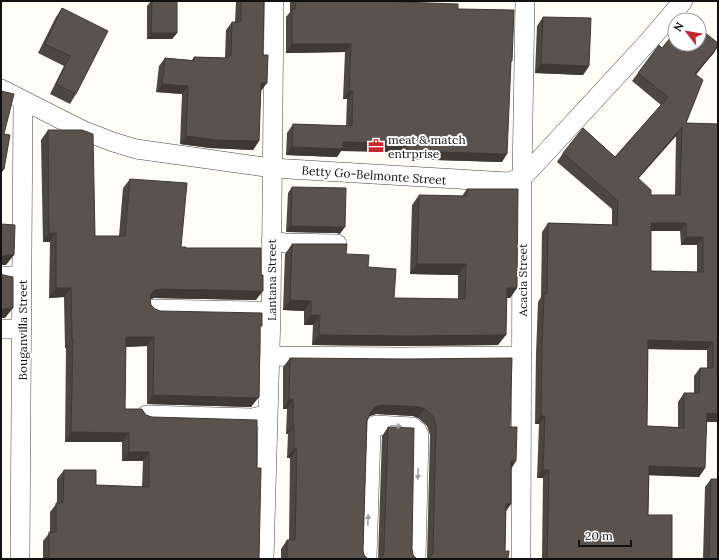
<svg xmlns="http://www.w3.org/2000/svg" width="719" height="560" font-family="Lora,serif">
	<rect width="100%" height="100%" fill="#fffdf5"/>
	<g fill="none" stroke-linecap="round" stroke-linejoin="round">
		<defs>
			<path id="minor" d="M1,89L82,130L113,142L136,149L272,168L508,182L522,178L539,160L648,42L683,1
				M271,241L285,243L337,244
				M1,276H22
				M154,309L254,311L271,313
				M1,329H22
				M270,356L401,357L522,356
				M146,415L253,418L268,414
				M20,559L23,101
				M264,559L271,313L274,1
				M367,559L371,431L373,427L376,425L412,427L417,431L419,435L416,559
				M521,559L522,178L525,1"/>
		</defs>
		<use href="#minor" stroke="#444" stroke-width="20"/>
		<use href="#minor" stroke="#fff" stroke-width="19"/>
	</g>
	<path fill="#4d4742" fill-rule="evenodd" d="M151,1H177V33L172,39H147V6Z
		M236,1H264L259,141L253,150L210,148L180,144L182,94L156,92L159,66L165,58L192,60L194,57L225,58L226,30L232,22H235Z
		M290,1H399V2L458,9L510,63L502,162L402,159V152L341,151L337,157L286,155L287,133L293,124L346,126L347,99H343L345,52L286,53V17L290,12Z
		M62,8L76,94L70,104L50,94L64,66L38,53L56,17Z
		M543,17L589,66L583,75L535,73L537,26Z
		M718,46L696,75L686,123L718,124V422H706L705,468L699,477L649,475L648,515L672,559H542L543,478H537L539,424H535L536,354L538,302L541,297L542,232L548,223L612,225V209L557,162L563,153L615,157L661,105L632,81L638,73L662,48ZM676,136L675,195H651L638,178ZM651,231H680L681,245H697V272L651,271ZM648,349L707,350V368H700L694,376V393H684L678,402V427L647,426Z
		M48,130L95,236H119L123,188L130,179L181,247L186,248L256,300L154,298L150,299L151,305L155,309L160,311L260,329L252,406L251,407L147,404V346L126,347L125,409L143,411L146,415L257,468L259,559H43V541L50,532V512L57,503V479L64,470L96,485L142,487L143,461H122V442H65L66,348H65L64,297L49,298L50,242H43L41,140Z
		M292,187L340,234L337,233L286,232L288,193Z
		M467,189L517,288L510,298H506L498,345L401,346L312,345L313,325H304V311L283,310L285,254L292,244L346,254L368,267L394,298L458,299V275L410,274L412,205L419,195L462,196Z
		M290,358L510,427L511,468V504L506,511L505,551L508,559H427L430,435L427,426L418,418L413,416L376,414L370,416L368,417L367,421L363,550L364,555L368,559H281V549L287,540H289L290,458H287L288,434H286L287,409H283V367Z
		M388,427L412,549L413,555L417,559H378L382,436Z
		M711,479L718,559H703L705,487Z"/>
	<path fill="#3f3936" d="M151,33H177L172,39H147Z
		M292,44H351L345,52L286,53Z
		M718,46L714,53L689,82L695,74Z
		M541,64L589,66L583,75L535,73Z
		M261,83H267L261,91H255Z
		M162,84L188,86L182,94L156,92Z
		M349,91H353L347,99H343Z
		M682,127L676,136L632,186L638,178Z
		M186,136L259,141L253,150L210,148L180,144Z
		M343,142L408,143L402,152L341,151L337,157L286,155L292,147Z
		M408,151L507,154L502,162L402,159Z
		M1,169H4L1,174Z
		M651,223H686L680,231H645Z
		M291,226L342,227H345L340,234L337,233L286,232Z
		M49,233H56L50,242H43Z
		M686,237H703L697,245H681Z
		M8,255H14L6,265H1V258L3,256Z
		M417,264H466L458,275L410,274Z
		M56,288H71L64,297L49,298Z
		M507,288H517L510,298H499Z
		M161,289L263,291L256,300L154,298L148,300L151,294L155,290Z
		M290,300L311,301L304,311L283,310Z
		M13,308L5,318H1V309Z
		M311,315H320L313,325H304Z
		M319,335H506L498,345L401,346L312,345Z
		M126,337H154L147,346L120,347Z
		M73,338L66,348H65L72,339Z
		M648,340L713,342L707,350L642,349Z
		M153,395L258,397H259L251,407L147,404Z
		M289,399H293L287,409H283Z
		M383,405L419,407L425,409L418,418L413,416L376,414L370,416L367,418L370,413L373,409L377,406Z
		M707,413L718,414V422H701Z
		M541,416H545L539,424H535Z
		M293,425H294L288,434H286Z
		M71,432L129,433L122,442H65Z
		M294,449H297L290,458H287Z
		M129,452H149L143,461H122Z
		M511,461H516L510,471Z
		M649,466L705,468L699,477L643,475Z
		M543,470H549L543,478H537Z
		M506,504H511L504,513Z"/>
	<path fill="#5a524d" stroke="#3f3936" fill-rule="evenodd" d="M152,1H177V33H151Z
		M241,1H264L263,55H268L267,83H261L259,141L216,140L186,136L188,86L162,84L165,58L194,61V57L228,58V55H231L232,22H241Z
		M296,1H399V2L458,4V9L514,10L512,61H511L507,154L408,151V143L343,142V149L292,147L293,124L352,126L353,91H349L351,44H292V9H295Z
		M62,8L108,31L76,94L56,84L70,56L45,44Z
		M543,17L591,18L589,66L541,64Z
		M686,18L689,20H684Z
		M699,28L718,43V46L695,74L703,80L686,123L718,124V414L707,413L705,468L649,466L648,515H672V559H547L549,470H543L545,416H541L542,345L544,294H547L548,223L617,225L618,201L563,153L583,128L615,157L668,97L638,73L659,45L662,48L675,32V44H699ZM682,127L680,195H651V190L638,178ZM651,223H686V237H703V272L651,271ZM648,340L713,342V368H700L699,393H684V428L647,426Z
		M1,91L14,94L4,134L10,135L4,169H1Z
		M48,130H82L93,134L95,236H125L130,179L187,183L181,247H186V248H261V275H263V291L161,289L155,290L151,294L150,299L151,305L155,309L160,311L262,313V326H260L259,397H258V398L153,395L154,337H126L125,409H142L143,411L146,415L152,417L257,420V468H261L259,559H49V532H56V503H63L64,470H96V485L149,487V452H129V433L71,432L73,338L72,339L71,288H56V233H49Z
		M292,187L346,188L345,227H342L291,226Z
		M467,189H518L517,288H507L506,335L408,336L319,335L320,315H311V301L290,300L292,244H347L346,254L369,255L368,267L396,269L394,298L465,299L466,264H417L419,195L467,196Z
		M1,224L15,225L14,255H8L3,256L1,258Z
		M1,273L3,275L13,277V308L1,309Z
		M290,358L407,359L512,358L510,427H517L516,461H511V504H506L505,551H509L508,559H428L432,555L433,550L436,426L433,416L425,409L419,407L383,405L377,406L373,409L370,413L367,421L363,550L364,555L368,559H287V540H295L297,449H294V425H293V399H289Z
		M388,427L414,428L412,549L413,555L417,559H379L383,556L384,550Z
		M711,479H718V559H706H709Z"/>
	<defs><path id="oneway-solid" d="M-6-.8H1V-3.2L6.5 0L1 3.2V.8H-6Z"/></defs>
	<g fill="#a0a0a0">
		<use href="#oneway-solid" transform="translate(396 426) rotate(3)"/>
		<use href="#oneway-solid" transform="translate(418 474) rotate(92)"/>
		<use href="#oneway-solid" transform="translate(368 520) rotate(-88)"/>
	</g>
	<defs>
		<symbol id="office-bare" viewBox="-9 -9 18 18"><path d="M-6-3h4V-5.5h4V-3h4V5H-6ZM-1-4.5V-3h2v-1.5ZM-6 0V1H6V0Z" fill="#c4262e" stroke="#fff" stroke-width="2.5" paint-order="stroke"/></symbol>
	</defs>
	<g fill-rule="evenodd">
		<use href="#office-bare" x="365" y="135" width="22" height="22"/>
	</g>
	<g text-anchor="middle" dominant-baseline="central" stroke-width="4" stroke-linejoin="round" paint-order="stroke">
		<g font-size="12" fill="#111" stroke="#fff" text-anchor="start">
			<text x="388" y="139">meat &amp; match<tspan x="388" dy="14">entrprise</tspan></text>
		</g>
		<g font-size="12" fill="#111" stroke="#fff">
			<text transform="translate(374 175) rotate(4)">Betty Go-Belmonte Street</text>
			<text transform="translate(271 280) rotate(-90)">Lantana Street</text>
			<text transform="translate(522 280) rotate(-90)">Acacia Street</text>
			<text transform="translate(22 330) rotate(-90)">Bouganvilla Street</text>
		</g>
	</g>
	<rect width="719" height="560" fill="none" stroke="#111111" stroke-width="4"/>
	<g transform="translate(687 32) rotate(301)"><circle r="19" fill="#ffffff" stroke="#a0a0a0"/>
	<path d="M0-3L7 15L0 10L-7 15Z" fill="#c4262e"/>
	<text y="-6" font-size="11" font-weight="bold" text-anchor="middle" fill="#111111">N</text>
	</g>
	<path d="M579 540v6h52v-6" fill="none" stroke="#111111" stroke-width="2"/>
	<text x="585" y="540" font-size="12" fill="#111111" stroke="#ffffff" stroke-width="3" paint-order="stroke">20 m</text>
</svg>
